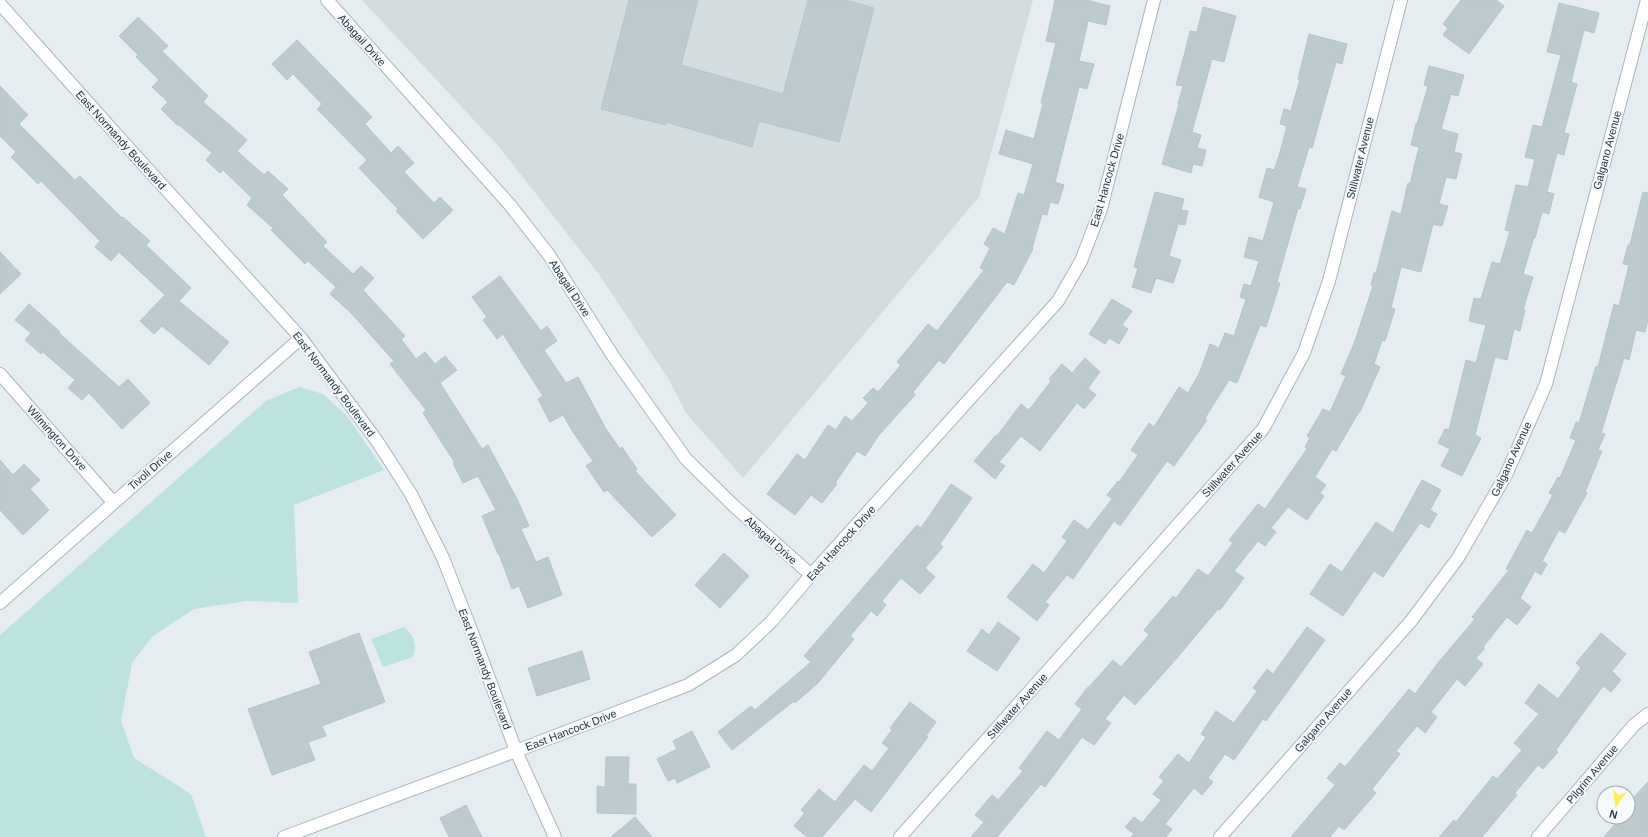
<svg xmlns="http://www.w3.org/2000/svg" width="1648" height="837" font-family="Helvetica,sans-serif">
	<rect width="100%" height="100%" fill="#e5edf0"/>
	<path fill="#d3dde0" d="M362,0H1033L979,197L743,478L686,413L669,380L598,273L500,148Z"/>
	<path fill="#bce3e0" d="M299,387L323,394L347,416L384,470L294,505L298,603L246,601L194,609L153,636L132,663L121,721L134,758L191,794L206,837H0V745L1,744L0,742V635L266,401Z
		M404,627C413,635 418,644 413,657L383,667L371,639Z"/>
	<path fill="#bdcace" stroke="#b6c5ca" d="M629,0H698L681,65L783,94L808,0H845L874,8L839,142L759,121L752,147L666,122V125L601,109Z
		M1055,0H1086L1110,6L1106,25L1088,21L1079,61L1094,64L1087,89L1079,87L1073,111L1055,182L1064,185L1058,204L1050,202L1047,215L1042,214L1032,248L1033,249L1014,285L1007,282L944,364L939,360L913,392L915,395L879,435L865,456L857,451L835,483L837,484L822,503L811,495L795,515L767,494L797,454L805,460L828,425L836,430L845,416L852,421L868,403L863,398L873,388L878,392L901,365L897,362L928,324L937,331L984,270L980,268L990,248L984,244L993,228L1005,234L1018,193L1024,195L1033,164L999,154L1006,130L1034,139L1043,103H1041L1056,43L1046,41Z
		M1461,0H1496L1504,6L1469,54L1443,35L1448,28L1443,24Z
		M1559,3L1599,13L1594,33L1584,30L1571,82L1577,84L1564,133L1569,134L1564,155L1557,153L1547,192L1554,194L1549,214L1542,212L1535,238L1534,237L1523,274L1533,277L1523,310H1525L1520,331L1514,329L1507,360L1495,357L1475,435L1481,438L1462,476L1441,466L1450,449L1438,443L1445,429L1449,430L1466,360L1476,363L1486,325L1469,321L1474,298L1481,299L1492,262L1500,264L1510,231L1505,230L1516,185L1528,187L1535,159L1525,157L1533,125L1542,127L1561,55L1547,52Z
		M1203,7L1236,16L1224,62L1212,59L1192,132L1201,135L1197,148L1206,150L1202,166L1193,164L1191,173L1162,164L1179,104H1178L1183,86L1176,85L1185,52L1190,31L1197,32Z
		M138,17L168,46L162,51L208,96L203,102L247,140L237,151L264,175L268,171L288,189L282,195L327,242L323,246L353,274L361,266L374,278L363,290L405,336L401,339L416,359L425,352L435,364L445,356L457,370L440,383L482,449L488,445L518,501L529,526L521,529L536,562L548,557L562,595L528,608L519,586L512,589L499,554H498L482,516L496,510L478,476L463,483L453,463H455L423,413L426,410L390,364L394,361L351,313L330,294L336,287L308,261L305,264L271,230L273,228L247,205L252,198L223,170L220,173L206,160L212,153L179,125L178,126L161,109L168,102L152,87L159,80L136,57L138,55L119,36Z
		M1309,34L1347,44L1342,64L1336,62L1312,148L1309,147L1297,187L1306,189L1300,209L1298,208L1277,282L1280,283L1266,327L1260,325L1237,383L1229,380L1205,418L1207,420L1174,466L1167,461L1120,526L1114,521L1073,579L1067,575L1045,602L1049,605L1037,621L1007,597L1033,564L1044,573L1067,541L1062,537L1074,520L1088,530L1112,499L1107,495L1118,481L1119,482L1138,455L1131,450L1149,423L1154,427L1179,387L1188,393L1199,374L1210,344L1219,348L1225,333L1234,336L1246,299L1240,297L1244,284L1251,286L1259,261L1244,257L1249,237L1263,241L1274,202L1259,197L1267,168L1274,170L1279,156L1287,126L1280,124L1284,109L1291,111L1300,79H1298Z
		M297,40L372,117L365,124L391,153L398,146L414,163L404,172L434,203L440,197L453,210L423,239L396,211L398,209L359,168L367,160L317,109L322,104L293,74L287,80L272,64Z
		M1429,66L1464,75L1458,96L1451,94L1441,129L1458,134L1454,152L1462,154L1456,179L1446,177L1439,204L1448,206L1442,226L1433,224L1421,272L1401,267L1391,308L1395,309L1385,341L1382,340L1374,364L1380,367L1360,412H1359L1336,451L1332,449L1315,477L1326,485L1320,493L1324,496L1307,520L1288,507L1271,528L1276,532L1265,546L1258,541L1234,571L1244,578L1220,610L1218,609L1177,658L1135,705L1124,695L1105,719L1111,723L1094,745L1082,737L1045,787L1041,784L997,837H971L984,822L975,815L992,795L998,800L1023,771L1019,768L1047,731L1059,740L1082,709L1075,704L1088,687H1089L1113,660L1121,667L1149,635L1144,630L1173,596L1176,598L1198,569L1208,576L1233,543L1229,540L1258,504L1265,509L1307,449L1305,447L1310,438L1307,436L1323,409L1330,412L1346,376L1341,374L1355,341L1373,286L1371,285L1374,273H1376L1392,211L1401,214L1408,183L1410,184L1419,147L1411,145L1416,124H1417L1428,86L1424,85Z
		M0,86L28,115L19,124L75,180L80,176L122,218L123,217L150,241L146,245L191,288L179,301L229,342L209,365L162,326L154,334L140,321L165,295L119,252L111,261L95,247L100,241L41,181L38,184L11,157L16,152L0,136Z
		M1155,192L1184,199L1181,210L1188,211L1185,225L1178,224L1169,256L1181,260L1173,283L1156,278L1151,293L1132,287L1138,268L1134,267Z
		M1643,192L1648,193V319L1645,332L1636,330L1629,360L1624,358L1601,433L1605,434L1598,450L1602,451L1585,492L1587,493L1565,533L1559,530L1542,561L1547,564L1541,575L1535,571L1520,598L1531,607L1517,625L1507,617L1483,647L1485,648L1476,658L1483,664L1465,686L1457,679L1431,712L1437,717L1425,733L1417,726L1396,751L1400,754L1372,789L1376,793L1344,830L1339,826L1330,837H1291L1335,785L1327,778L1340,763L1345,767L1409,689L1415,694L1438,663L1475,619L1472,617L1509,570L1506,569L1527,530L1532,533L1553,495L1549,493L1558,477L1560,478L1576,440L1570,438L1576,422L1579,423L1596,366L1598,367L1614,304L1619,306L1629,265L1623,264L1628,245H1630Z
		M0,252L21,274L0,294Z
		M500,276L541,331L547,326L557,341L544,350L566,383L578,377L606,429L620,449L622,447L637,469L635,471L676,515L652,537L607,490L604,492L586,466L593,461L573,432L563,415L550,422L538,399L543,396L503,334L497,339L483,320L487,317L472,297Z
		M1112,299L1132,311L1122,325L1128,329L1119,344L1109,338L1105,344L1089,334Z
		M29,304L60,332L59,333L119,387L128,379L150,403L122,429L89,393L82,400L68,388L75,380L43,352L41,354L25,340L31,333L15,320Z
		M1085,358L1100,372L1088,388L1096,395L1084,409L1077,403L1040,451L1021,436L999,462L1005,466L995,479L974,461L996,435L997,436L1021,404L1029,410L1051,381L1049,379L1062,364L1072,373Z
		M0,460L13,475L24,464L40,480L30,489L49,510L23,535L0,510Z
		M1422,480L1441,490L1430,510L1437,514L1429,528L1420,523L1383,577L1374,571L1343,616L1310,594L1330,564L1342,572L1376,522L1393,533Z
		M951,484L972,498L940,544L943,547L925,568L935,577L920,594L901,578L882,601L886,605L877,616L871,611L850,636L854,639L818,683L795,703L794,701L732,750L718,732L751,706L755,710L811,662L804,656L917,525L921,528Z
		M724,553L749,576L720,608L695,585Z
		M998,622L1020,638L997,671L967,651L982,629L989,635Z
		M1307,627L1325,640L1266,721L1263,719L1234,760L1225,754L1208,778L1213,782L1202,795L1194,788L1165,824L1172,829L1166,837H1131L1134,834L1125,827L1134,817L1142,823L1161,800L1153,794L1164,781L1159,777L1178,754L1189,763L1206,737L1201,734L1216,711L1234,723L1257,691L1253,688L1267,669L1273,674Z
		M359,633L385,702L322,726L326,736L308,742L315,760L272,775L248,709L321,684L309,652Z
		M1601,633L1626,654L1612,671L1621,680L1611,692L1603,686L1556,750L1558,752L1543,769L1538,765L1515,793L1517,795L1482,837H1439L1454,820L1456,822L1493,776L1497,779L1522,750L1514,743L1539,714L1525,703L1539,684L1558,699L1581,668L1576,663Z
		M582,651L590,679L537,696L528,668Z
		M910,702L936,722L926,736L928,737L871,812L855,799L822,837H807L794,826L805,813L801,810L819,789L835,802L864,765L872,771L889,748L882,743L892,730L890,728Z
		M692,731L710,767L677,783L675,778L668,781L657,759L677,749L673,741Z
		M606,757H629L628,784H636V814L597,813V786L605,787Z
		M1648,782V837H1604L1621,817H1628V809L1635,801L1632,799Z
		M466,805L482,837H449L440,818Z
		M635,817L652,837H611Z"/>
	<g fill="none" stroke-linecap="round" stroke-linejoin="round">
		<defs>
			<path id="minor" d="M327,0L510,205L549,255L613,356L686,459L734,506L811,575
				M0,4L124,143L301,338L377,441L411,494L443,558L473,635L516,751L555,837
				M0,374L113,502
				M0,603L301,338
				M284,837L516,751L688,685L736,655L771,622L811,575L1058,301L1081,261L1101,209L1154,0
				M900,837L1263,429L1304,353L1329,281L1401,0
				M1220,837L1411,621L1458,558L1506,475L1546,384L1647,0
				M1538,837L1634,725L1648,714"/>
		</defs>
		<use href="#minor" stroke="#aab6bc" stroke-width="14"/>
		<use href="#minor" stroke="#fff" stroke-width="12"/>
	</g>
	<g text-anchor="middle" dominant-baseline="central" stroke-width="4" stroke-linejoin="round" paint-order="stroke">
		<g font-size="11" fill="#213744" stroke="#f6fafb">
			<text transform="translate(362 40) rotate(48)">Abagail Drive</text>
			<text transform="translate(121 140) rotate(48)">East Normandy Boulevard</text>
			<text transform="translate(1607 150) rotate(-75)">Galgano Avenue</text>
			<text transform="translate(1360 158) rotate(-76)">Stillwater Avenue</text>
			<text transform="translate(1107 180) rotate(-74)">East Hancock Drive</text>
			<text transform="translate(570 288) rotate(57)">Abagail Drive</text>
			<text transform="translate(334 384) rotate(53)">East Normandy Boulevard</text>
			<text transform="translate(57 438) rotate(48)">Wilmington Drive</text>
			<text transform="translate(1511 459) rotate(-65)">Galgano Avenue</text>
			<text transform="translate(1232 464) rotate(-48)">Stillwater Avenue</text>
			<text transform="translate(150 470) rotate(-41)">Tivoli Drive</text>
			<text transform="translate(771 540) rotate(42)">Abagail Drive</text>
			<text transform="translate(841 543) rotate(-48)">East Hancock Drive</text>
			<text transform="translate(485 669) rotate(69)">East Normandy Boulevard</text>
			<text transform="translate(1017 706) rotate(-48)">Stillwater Avenue</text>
			<text transform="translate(1323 720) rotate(-49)">Galgano Avenue</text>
			<text transform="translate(571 730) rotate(-21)">East Hancock Drive</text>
			<text transform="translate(1592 774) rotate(-50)">Pilgrim Avenue</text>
		</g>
	</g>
	<g transform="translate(1616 805) rotate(195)"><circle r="19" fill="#f6fafb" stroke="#a1acb2"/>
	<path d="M0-3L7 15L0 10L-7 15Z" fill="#ffef54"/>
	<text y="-6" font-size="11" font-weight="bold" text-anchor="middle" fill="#213744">N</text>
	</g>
</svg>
